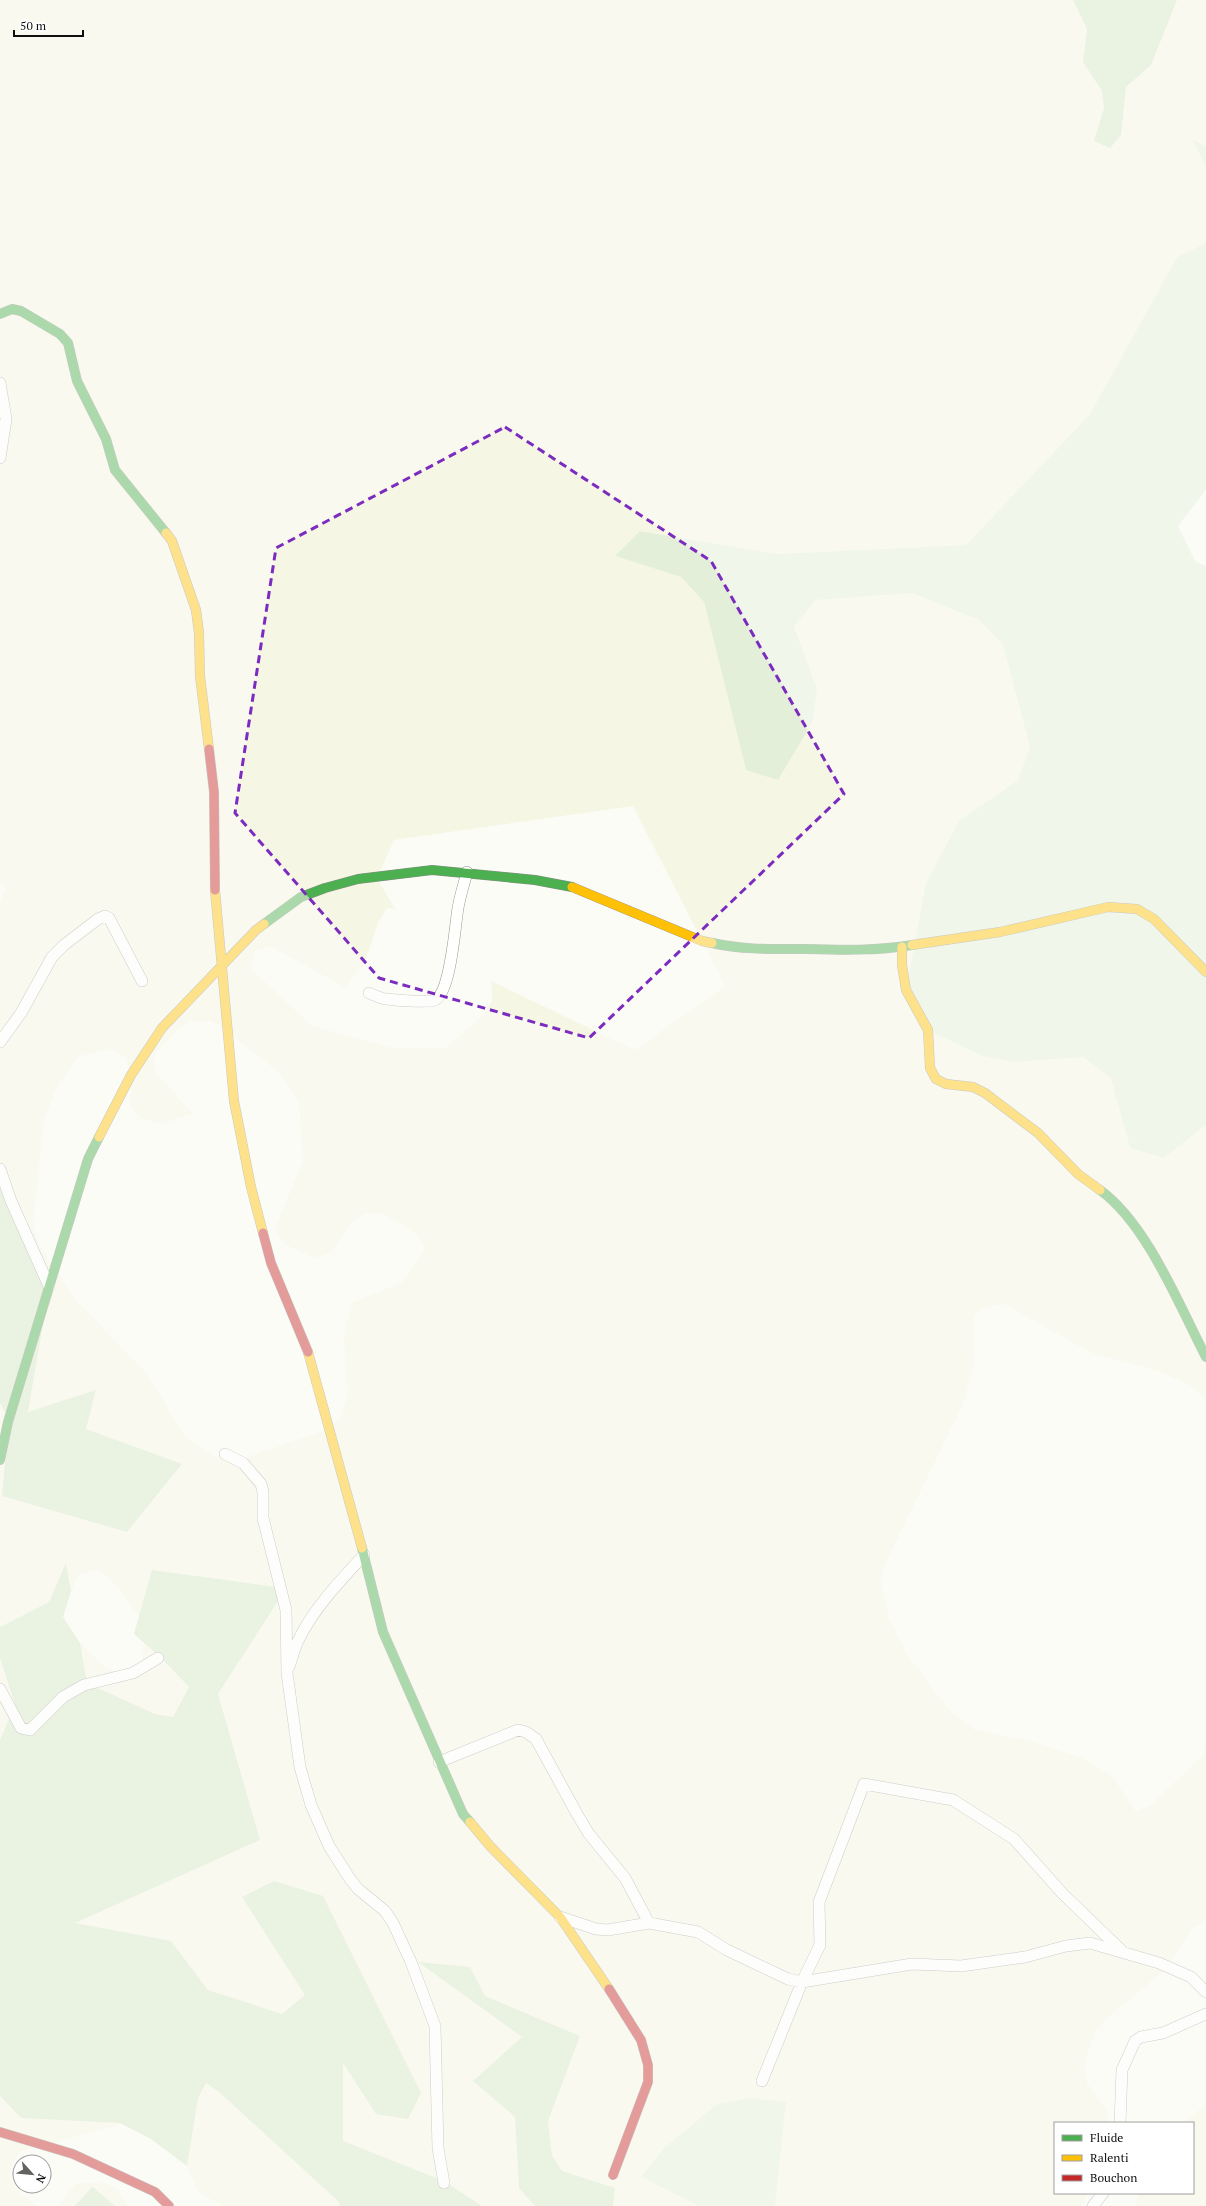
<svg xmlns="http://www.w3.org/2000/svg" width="1206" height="2206" font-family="'PT Serif',serif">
	<rect width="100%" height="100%" fill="#fcfcf7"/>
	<path fill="#f6f6e5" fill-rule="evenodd" d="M0,0H1073L1087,29L1083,62L1102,91L1104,108L1095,140L1121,135L1126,87L1151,65L1177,0H1206V146L1192,141L1206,166V243L1177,257L1090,414L966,545L777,554L641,531L615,556L681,577L704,602L746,769L817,689L794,625L816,600L912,593L979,620L1003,645L1030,747L1018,780L959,821L1016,1062L1083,1057L1111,1077L1130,1148L1164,1158L1206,1125V1406L1204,1399L1194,1387L1159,1371L1092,1353L1004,1304L987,1307L974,1315L973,1369L962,1406L884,1566L881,1583L889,1618L907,1654L948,1709L975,1730L1032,1741L1082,1758L1112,1776L1136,1812L1152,1804L1203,1755L1206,1743V1921L1192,1928L1165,1970L1107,2018L1095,2032L1084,2064L1087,2083L1107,2112L1109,2123H1055V2193H1088L1081,2206H775L786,2103L751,2098L717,2104L663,2149L641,2177L699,2206H613L615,2188L562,2171L552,2156L548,2121L580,2036L485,1996L470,1967L419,1963L522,2037L473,2081L515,2117L519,2188L535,2206H482L444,2181L343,2141V2063L408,2119L242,1897L306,1996L282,2014L208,1990L171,1941L74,1923L260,1840L218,1694L284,1592L153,1570L139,1616L116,1585L97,1569L78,1575L71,1591L66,1564L49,1602L0,1627V1403L9,1419L3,1496L127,1532L182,1465L86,1429L96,1391L28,1412L50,1283L12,1198L0,1163V902L6,888L0,883V436L2,384L0,377ZM633,806L725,986L635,1050L491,981L492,1001L483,1015L446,1048H394L312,1026L251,969L254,951L270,946L346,988L366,959L378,923L387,908L395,909L377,878L394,840ZM192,1021H212L226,1031L280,1073L299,1102L303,1161L275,1228L284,1244L314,1258L330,1253L352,1222L366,1213L384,1214L416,1233L424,1248L416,1264L401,1283L352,1303L344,1338L348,1394L341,1416L329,1429L239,1460L213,1456L184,1435L148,1375L78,1302L39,1245L33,1223L44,1118L58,1085L78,1057L111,1048L126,1059L131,1075L130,1107L142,1119L162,1124L193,1113L155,1073L154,1055L178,1029Z
		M80,1643L105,1668L126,1675L142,1667L144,1643L189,1687L173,1717L155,1714L87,1683Z
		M0,1658L15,1705L0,1740Z
		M205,2082L219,2092L339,2202L340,2206H223L198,2192L187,2166L198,2098Z
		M0,2096L21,2118L120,2123L109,2128L22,2151L15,2157L9,2174L17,2190L36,2206H0Z
		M1206,2104V2206H1135L1139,2193H1193V2123H1184Z
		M102,2182L118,2189L128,2206H115L93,2187L75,2206H58L76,2183Z"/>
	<path fill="#e4efd9" d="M1192,140L1206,146V166Z
		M1206,243V490L1178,526L1195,561L1206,566V1125L1164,1158L1130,1148L1111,1078L1083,1057L1016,1062L983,1056L928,1030L906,990L926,883L959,821L1018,780L1030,747L1003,645L979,620L912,593L816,600L794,626L817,689L812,723L778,780L746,770L704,602L681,577L615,556L640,531L777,554L966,545L1090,414L1177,257Z
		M751,2098L786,2102L775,2206H699L641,2177L663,2149L717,2104Z"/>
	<path fill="#d4e6c8" d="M1073,0H1177L1151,65L1126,87L1121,135L1110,148L1094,141L1104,108L1102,91L1083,62L1087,29Z
		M0,1163L12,1198L50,1283L28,1412L96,1390L86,1429L182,1464L127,1532L2,1496L9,1419L0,1403Z
		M66,1563L71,1591L63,1617L80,1643L87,1683L155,1714L173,1717L189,1687L159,1656L134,1634L152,1570L276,1587L284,1592L218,1694L260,1840L75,1923L171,1941L208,1990L282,2014L305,1995L242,1897L274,1881L323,1896L421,2093L408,2119L376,2114L343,2063V2141L444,2181L482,2206H340L339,2202L219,2092L206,2083L198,2098L187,2166L151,2139L120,2123L21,2118L0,2096V1740L15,1705L0,1658V1627L49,1602Z
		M418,1962L470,1967L485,1996L580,2036L548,2121L552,2156L562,2171L615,2188L613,2206H535L519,2188L515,2117L473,2081L522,2037Z
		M92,2187H93L115,2206H75Z"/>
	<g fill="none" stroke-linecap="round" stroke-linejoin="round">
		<defs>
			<path id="street" d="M0,383L6,419L0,458
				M369,993C374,995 380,998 386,999C394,1000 429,1003 435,1000C451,992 455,925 458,908C460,896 464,884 467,872
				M0,1042L21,1013L52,957L64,945L98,919L105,916L109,918L142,981
				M0,1169L11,1201L49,1286
				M225,1454L243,1463L261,1484L263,1492V1518L286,1610L287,1673L300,1767L311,1805L329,1846L350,1879L358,1889L385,1911L393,1923L411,1962L435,2026L438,2148L444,2183
				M289,1667C292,1658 294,1649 298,1641C313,1609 340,1581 364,1555
				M0,1689L21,1728L30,1730L63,1697L84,1685L133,1673L158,1658
				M439,1762L518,1730L526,1732L536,1739L577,1814L589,1834L625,1878L649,1923
				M560,1917L596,1929L608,1930L649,1923L698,1932L727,1950L788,1979L802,1982L912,1964L961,1966L1025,1957L1066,1946L1090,1943L1159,1963L1191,1977L1206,1992
				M762,2081L802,1982L820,1945L819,1902L864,1784L953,1800L1014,1839L1062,1893L1122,1951
				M1120,2123L1122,2070L1135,2041L1141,2037L1163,2033L1206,2014
				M1093,2206L1103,2193"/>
			<path id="fast" d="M0,314L12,309L21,311L60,334L68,343L77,381L106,439L115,470L166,533
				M264,924L301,897L325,888L358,879L432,870L535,880L572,887
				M712,943C743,950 774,949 806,949C841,950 877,951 912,945
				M1100,1190C1147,1224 1179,1305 1206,1357
				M0,1460L8,1422L88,1159L99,1137
				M362,1548L383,1632L463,1814L470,1822"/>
			<path id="slow" d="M166,533L172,541L196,610L199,633L200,676L209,749
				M572,887L702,941L712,943
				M215,890L234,1101L251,1187L263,1233
				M912,945L1000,932L1108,907L1137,909L1154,919L1206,972
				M902,947V965L906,990L928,1030L930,1068L936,1079L946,1084L973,1087L985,1093L1038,1133L1078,1174L1100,1190
				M99,1137L131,1075L162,1028L256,930L264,924
				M308,1352L362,1548
				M470,1822L490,1846L560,1917L609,1989"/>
			<path id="jam" d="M209,749L214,792L215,890
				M263,1233L271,1263L308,1352
				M609,1989L641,2040L648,2065V2082L613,2175
				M0,2132L73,2154L155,2192L169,2206"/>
		</defs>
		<use href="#street" stroke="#969694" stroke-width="12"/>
		<use href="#fast" stroke="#8d8d8b" stroke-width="10"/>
		<use href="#slow" stroke="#8d8d8b" stroke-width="10"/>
		<use href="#jam" stroke="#8d8d8b" stroke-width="10"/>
		<use href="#street" stroke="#fffffe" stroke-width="11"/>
		<use href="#fast" stroke="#4caf50" stroke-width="9"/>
		<use href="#slow" stroke="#ffc107" stroke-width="9"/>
		<use href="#jam" stroke="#c62828" stroke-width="9"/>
	</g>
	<path d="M0 0H1206V2206H0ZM505,427L711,561L844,794L589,1038L379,978L235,813L276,548Z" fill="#fcfcf7" fill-opacity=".55" fill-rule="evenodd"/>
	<path fill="none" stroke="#7b2cbf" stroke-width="3" stroke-dasharray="8 5" stroke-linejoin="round" d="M505,427L711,561L844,794L589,1038L379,978L235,813L276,548Z"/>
	<rect x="1054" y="2122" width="140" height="72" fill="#ffffff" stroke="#9f9f9f"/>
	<rect x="1062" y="2135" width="20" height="6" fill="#4caf50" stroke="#9f9f9f"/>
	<text x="1090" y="2142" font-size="12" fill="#101010">Fluide</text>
	<rect x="1062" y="2155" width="20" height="6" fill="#ffc107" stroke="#9f9f9f"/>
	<text x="1090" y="2162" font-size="12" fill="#101010">Ralenti</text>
	<rect x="1062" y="2175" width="20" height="6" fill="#c62828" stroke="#9f9f9f"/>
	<text x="1090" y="2182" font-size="12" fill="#101010">Bouchon</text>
	<g transform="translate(32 2174) rotate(117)"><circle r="19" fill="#ffffff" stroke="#9f9f9f"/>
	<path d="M0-3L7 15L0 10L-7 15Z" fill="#636361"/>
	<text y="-6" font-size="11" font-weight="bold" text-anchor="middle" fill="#101010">N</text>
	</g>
	<path d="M14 30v6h69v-6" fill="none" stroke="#101010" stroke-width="2"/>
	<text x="20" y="30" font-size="12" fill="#101010" stroke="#ffffff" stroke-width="3" paint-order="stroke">50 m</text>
</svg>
